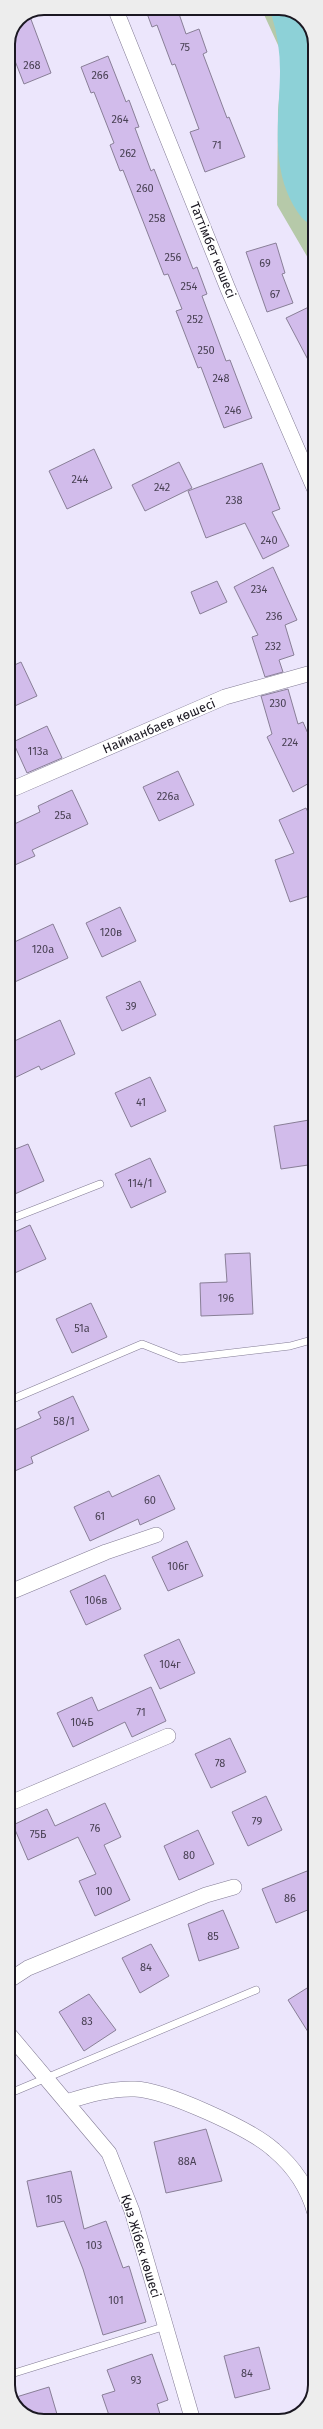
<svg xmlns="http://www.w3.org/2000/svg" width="323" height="2429" font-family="'Fira Sans',sans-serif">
	<rect width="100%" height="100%" fill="#ece6fc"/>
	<path fill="#b6c9a9" d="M261,8C294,8 300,10 315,40V270L277,205L278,110L283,56Z"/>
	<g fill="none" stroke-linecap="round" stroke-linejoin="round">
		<path stroke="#8dd1d7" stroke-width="34" d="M288,11C294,30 297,50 297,71C297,114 285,170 315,207"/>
	</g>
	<path fill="#d2bceb" stroke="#897f97" d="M145,8H177L186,34L199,29L207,52L203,54L227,118L229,117L245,157L205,172L190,132L199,129L175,64L172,65L157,25L152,27Z
		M29,14L51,73L24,84L8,43L18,19Z
		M108,56L126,102L129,100L139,127L135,128L151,171L154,169L193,269L197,267L207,294L202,296L226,361L230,360L252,418L224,428L201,367L198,368L176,311L182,309L168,274L164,275L123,170L120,171L110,145L114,143L94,92L91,93L81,67Z
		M276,243L285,273L282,274L293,303L267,312L246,252Z
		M315,304V373L286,318Z
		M94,449L112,488L67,509L49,471Z
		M179,462L192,488L145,511L132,485Z
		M262,463L280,509L272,512L289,546L263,559L245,523L206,538L188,491Z
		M273,567L297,620L285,625L294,655L279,660L283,672L265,677L252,637L258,635L234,587Z
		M217,581L227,602L200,614L191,592Z
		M21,662L37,696L8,709V668Z
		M288,689L298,724L303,722L315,750V780L293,792L267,737L272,734L261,696Z
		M47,726L62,758L27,773L13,742Z
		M178,771L194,805L159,821L143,787Z
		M72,790L88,824L32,850L35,856L8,868V827L40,812L38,806Z
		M306,808L315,827V894L290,902L275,860L294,853L279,820Z
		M120,907L136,941L102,957L86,923Z
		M53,924L68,958L8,985V945Z
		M140,981L156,1015L122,1031L106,997Z
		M60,1020L75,1054L41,1070L39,1066L8,1081V1044Z
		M150,1077L166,1111L131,1127L115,1093Z
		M315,1119V1164L281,1169L274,1126Z
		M28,1144L44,1181L8,1197V1152Z
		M150,1158L166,1192L131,1208L115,1174Z
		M30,1225L46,1259L8,1276V1235Z
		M250,1253L253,1314L201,1316L200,1283L227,1282L225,1254Z
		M91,1303L107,1337L72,1353L56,1319Z
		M73,1396L89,1430L31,1457L33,1463L8,1474V1433L41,1418L38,1412Z
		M159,1475L175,1509L140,1525L138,1519L90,1541L74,1507L109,1491L112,1497Z
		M187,1541L203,1576L168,1591L152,1557Z
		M105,1575L121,1609L86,1625L70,1591Z
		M179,1639L195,1673L160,1689L144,1655Z
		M151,1687L166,1721L132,1737L125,1722L73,1747L57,1713L92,1697L98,1711Z
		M230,1738L246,1772L211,1788L195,1754Z
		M266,1796L282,1830L248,1846L232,1812Z
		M105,1803L121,1837L104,1845L130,1900L95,1916L79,1881L96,1874L78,1837L28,1860L13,1825L47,1809L55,1826Z
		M198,1830L214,1864L179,1880L164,1846Z
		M307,1871L315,1889V1907L276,1923L262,1889Z
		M223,1910L239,1948L199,1961L188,1924Z
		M151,1944L169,1976L140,1993L122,1958Z
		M315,1983V2043L288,2000Z
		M89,1994L116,2030L84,2051L59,2012Z
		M206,2129L222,2181L166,2193L154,2142Z
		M71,2171L84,2229L106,2221L123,2268L129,2266L146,2322L103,2335L83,2269L64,2221L37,2227L27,2181Z
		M259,2347L270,2389L235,2398L224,2356Z
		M152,2354L168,2400L157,2404L162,2421H111L102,2395L115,2391L107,2370Z
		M49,2387L59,2421H40L18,2410L13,2398Z"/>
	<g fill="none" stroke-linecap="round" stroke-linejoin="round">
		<defs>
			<path id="service" d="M8,1220L100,1184
				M8,1401L142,1344L180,1359L290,1346L315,1339
				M8,2094L256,1990
				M8,2375L166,2326"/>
			<path id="minor" d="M115,8L228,289L315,490
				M8,791L225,697L315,672
				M8,1593L106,1552L156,1535
				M8,1804L168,1736
				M8,1981L28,1968L206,1895L234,1887
				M8,2033L109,2153L132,2211L193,2421
				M66,2102C88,2095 112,2088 135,2089C165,2090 251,2129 274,2150C293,2166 308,2188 315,2213"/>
		</defs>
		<use href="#service" stroke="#837c95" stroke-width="8"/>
		<use href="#minor" stroke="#837c95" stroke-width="16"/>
		<path stroke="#a9a3b6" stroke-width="2.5" stroke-dasharray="4 2" stroke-linecap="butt" d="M314,39L315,50"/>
		<use href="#service" stroke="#fff" stroke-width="7"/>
		<use href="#minor" stroke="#fff" stroke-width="15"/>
	</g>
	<g text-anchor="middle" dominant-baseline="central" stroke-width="3" stroke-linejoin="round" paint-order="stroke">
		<g font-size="11" fill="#494154">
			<text x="185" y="47">75</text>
			<text x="32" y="65">268</text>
			<text x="100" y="75">266</text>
			<text x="120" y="119">264</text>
			<text x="217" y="145">71</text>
			<text x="128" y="153">262</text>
			<text x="145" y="188">260</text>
			<text x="157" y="218">258</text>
			<text x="173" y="257">256</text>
			<text x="265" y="263">69</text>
			<text x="189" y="286">254</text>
			<text x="275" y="294">67</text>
			<text x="195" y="319">252</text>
			<text x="206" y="350">250</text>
			<text x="221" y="378">248</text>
			<text x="233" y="410">246</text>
			<text x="80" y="479">244</text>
			<text x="162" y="487">242</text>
			<text x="234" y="500">238</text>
			<text x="269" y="540">240</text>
			<text x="259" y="589">234</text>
			<text x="274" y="616">236</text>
			<text x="273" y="646">232</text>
			<text x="278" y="703">230</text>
			<text x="290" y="742">224</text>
			<text x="38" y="751">113а</text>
			<text x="168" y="796">226а</text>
			<text x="63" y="815">25а</text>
			<text x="111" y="932">120в</text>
			<text x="43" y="949">120а</text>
			<text x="131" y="1006">39</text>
			<text x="141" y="1102">41</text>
			<text x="140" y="1183">114/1</text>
			<text x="226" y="1298">196</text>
			<text x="82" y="1328">51а</text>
			<text x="64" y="1421">58/1</text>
			<text x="150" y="1500">60</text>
			<text x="100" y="1516">61</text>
			<text x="178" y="1566">106г</text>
			<text x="96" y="1600">106в</text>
			<text x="170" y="1664">104г</text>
			<text x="141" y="1712">71</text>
			<text x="82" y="1722">104Б</text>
			<text x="220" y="1763">78</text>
			<text x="257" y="1821">79</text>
			<text x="95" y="1828">76</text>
			<text x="38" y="1834">75Б</text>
			<text x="189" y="1855">80</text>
			<text x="104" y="1891">100</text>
			<text x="290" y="1898">86</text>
			<text x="213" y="1936">85</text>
			<text x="146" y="1967">84</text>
			<text x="87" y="2021">83</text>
			<text x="187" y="2161">88А</text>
			<text x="54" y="2199">105</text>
			<text x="94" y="2245">103</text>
			<text x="116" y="2300">101</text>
			<text x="247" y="2373">84</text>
			<text x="136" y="2380">93</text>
		</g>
		<g font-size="13" fill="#1b1822" stroke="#fff">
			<text transform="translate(213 250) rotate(68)">Таттімбет көшесі</text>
			<text transform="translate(159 726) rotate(-23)">Найманбаев көшесі</text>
			<text transform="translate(141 2246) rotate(73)">Қыз Жібек көшесі</text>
		</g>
	</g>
	<path d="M0 0H323V2429H0ZM44 15H279A29 29 0 0 1 308 44V2385A29 29 0 0 1 279 2414H44A29 29 0 0 1 15 2385V44A29 29 0 0 1 44 15Z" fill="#ededed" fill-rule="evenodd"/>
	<path fill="none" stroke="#1b1822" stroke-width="2" d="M44 15H279A29 29 0 0 1 308 44V2385A29 29 0 0 1 279 2414H44A29 29 0 0 1 15 2385V44A29 29 0 0 1 44 15Z"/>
</svg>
